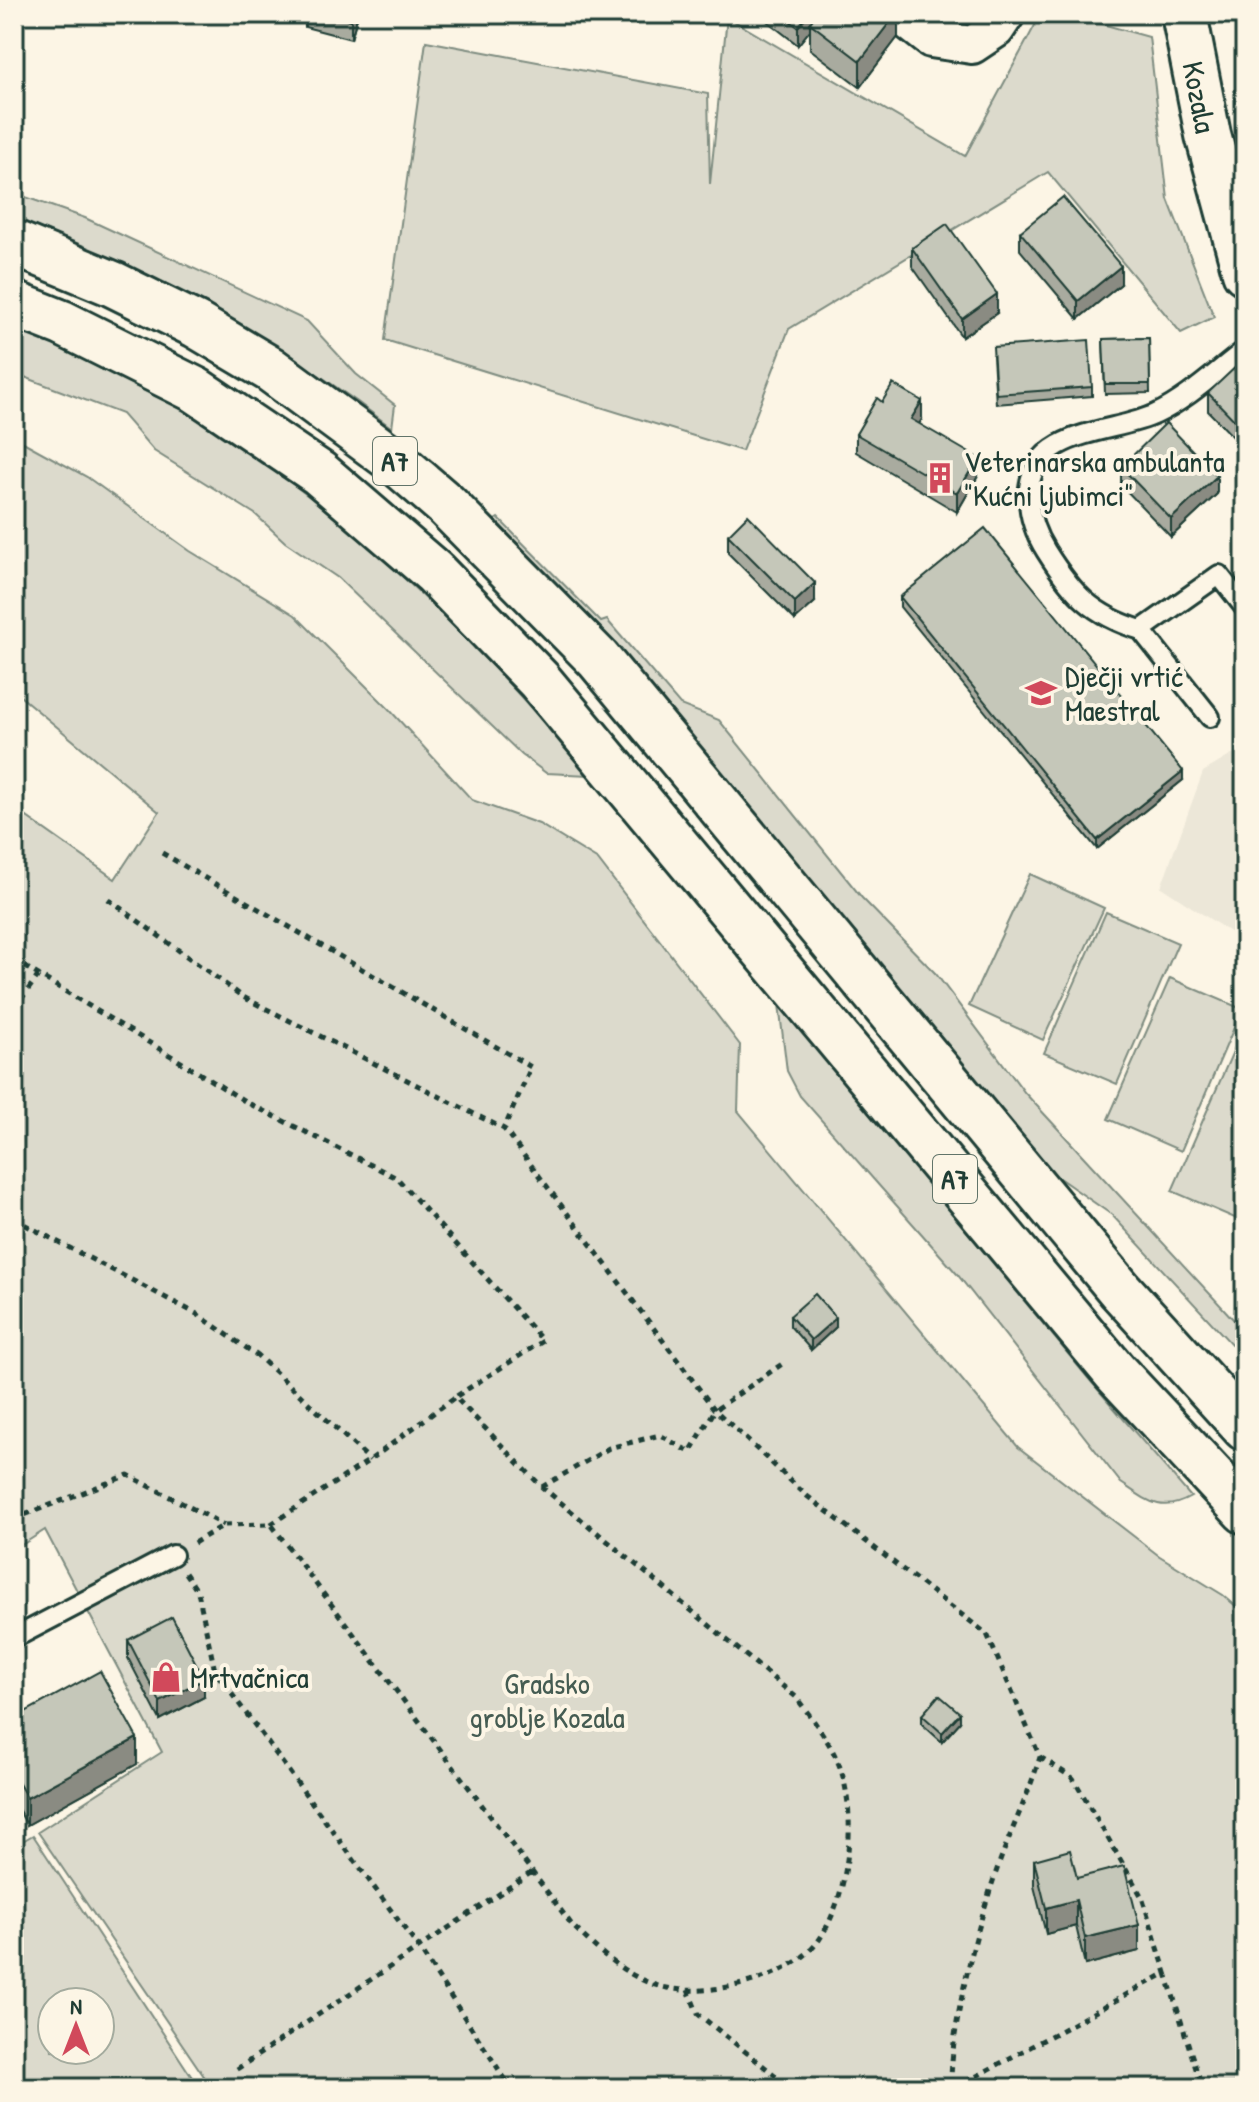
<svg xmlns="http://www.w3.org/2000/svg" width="1259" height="2102" font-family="'Patrick Hand',sans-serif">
	<rect width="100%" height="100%" fill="#fcf5e5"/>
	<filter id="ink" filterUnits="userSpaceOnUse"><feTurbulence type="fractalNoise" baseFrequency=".0125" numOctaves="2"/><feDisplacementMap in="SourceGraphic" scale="16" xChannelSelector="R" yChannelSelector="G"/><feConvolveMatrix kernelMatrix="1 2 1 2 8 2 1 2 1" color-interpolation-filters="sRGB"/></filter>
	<g filter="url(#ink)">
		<path fill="#ece7d8" d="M1245,747V942L1161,887L1203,772Z"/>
		<path fill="#dcdacc" stroke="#7e8c80" stroke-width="2" fill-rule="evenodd" d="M1041,14H1066L1149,37L1168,199L1214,317L1181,333L1048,172L789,329L742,451L385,340L426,41L708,94L710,184L727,17L965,156Z
			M14,193L85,218L307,321L356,374L395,405L392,428C276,338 150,272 14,218Z
			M14,328C253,420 427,582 589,775L546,773L522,755L338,578L285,542L255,514L154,451L122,414L14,373Z
			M14,437L87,477L190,551L295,615L388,708L472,800L539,824L598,860L740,1045L738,1111L1018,1447L1158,1555L1223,1595L1245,1614V2088H212L38,1832L162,1752L45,1530L14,1550V808L115,879L159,812L14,691Z
			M498,518L601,622L607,620L680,705L719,720L862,898L936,974L1025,1093L1245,1332V1359L1112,1215L1049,1171L565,595L495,520Z
			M1030,874L1104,908L1043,1040L969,1006Z
			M1106,912L1178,943L1117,1084L1044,1053Z
			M1170,978L1242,1009L1181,1151L1108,1119Z
			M779,1004L1088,1378L1191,1497C1161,1514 1148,1501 1121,1483L957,1274L800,1096L787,1071Z
			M1234,1049L1245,1054L1244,1222L1172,1191Z
			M33,1835L199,2088H23L14,2068V1846ZM52,2002H100V2050H52Z"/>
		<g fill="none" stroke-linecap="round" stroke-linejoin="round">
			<defs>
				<path id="lane" d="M1245,350C1217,371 1188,399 1156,414C1114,434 1036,428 1029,488C1027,512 1034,532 1046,551C1073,594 1092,615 1141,630L1219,575L1245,608
					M1141,630L1210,717
					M14,1638L173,1555"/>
				<path id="street" d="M899,14L931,39L972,45L996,29L1006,14"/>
				<path id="secondary" d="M1184,14L1208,135L1245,272"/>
				<path id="highway" d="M14,243L113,284L196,325L270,369L396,462L446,505L598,659L1120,1290L1245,1428
					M14,304L62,323L196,390L319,473L434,572L539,680L1115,1372L1245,1511"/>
			</defs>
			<use href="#lane" stroke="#1f3d34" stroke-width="24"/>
			<use href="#street" stroke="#1f3d34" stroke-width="42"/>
			<use href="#secondary" stroke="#1f3d34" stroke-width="50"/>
			<use href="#highway" stroke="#1f3d34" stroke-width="50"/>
			<path stroke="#1f3d34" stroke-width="5" stroke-dasharray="6 6" stroke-linecap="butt" d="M162,853L531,1067L504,1129
				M108,899L243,997L504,1129L715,1410L807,1496L987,1634L1040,1757C1029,1793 1013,1826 1000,1861C978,1922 950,2025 951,2088
				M14,960L248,1103L397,1178L543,1341L455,1397
				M14,1009L38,976
				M14,1219L197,1314L258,1356L370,1460
				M542,1487L609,1448L660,1435L690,1452L715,1410L785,1362
				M14,1519L128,1475L224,1525
				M194,1543L224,1525L271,1524L572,1925C598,1951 630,1981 667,1988C712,1997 792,1979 819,1940C847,1898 856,1830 844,1781C837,1749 815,1723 796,1697L542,1487L455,1397L370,1460L271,1524
				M185,1573L198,1592L215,1671L418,1947L511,2088
				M1040,1757L1073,1778L1142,1897L1166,1973
				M688,1990L698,2014L791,2088
				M237,2069L532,1872
				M955,2088L1166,1973L1202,2088"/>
			<use href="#lane" stroke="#fcf5e5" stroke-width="18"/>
			<use href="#street" stroke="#fcf5e5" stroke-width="36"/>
			<use href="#secondary" stroke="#fcf5e5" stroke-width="44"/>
			<use href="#highway" stroke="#fcf5e5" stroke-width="44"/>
		</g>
		<path fill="#a9ab9f" stroke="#1f3d34" stroke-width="2" d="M305,14H358L351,39L305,27Z
			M758,14H898V37L860,87L810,49V30L798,45Z
			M1245,104V128L1240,115V106Z
			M1020,232L1121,284L1078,319L1020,250Z
			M912,248L997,313L962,337L912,266Z
			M1149,338L1150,393L1105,394L1103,339Z
			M993,356L1092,387V396L996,404Z
			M1245,368V449L1208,411V393Z
			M882,402L922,419L919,424L978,476L957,512L856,452V434Z
			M1121,467L1217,494L1171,537L1121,485Z
			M728,535L815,602L795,620L728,553Z
			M900,597L1183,780L1097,849L900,607Z
			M790,1316L836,1327L811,1350L790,1326Z
			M128,1640L204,1697L160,1720L128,1658Z
			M922,1715L960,1722L942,1742L922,1724Z
			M14,1718L137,1764L27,1825L14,1802Z
			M1034,1860L1077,1878L1139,1951L1085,1965L1076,1926L1046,1934L1034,1886Z"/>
		<path fill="#8a8b82" stroke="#1f3d34" stroke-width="2" d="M353,14H358L351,39V20Z
			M808,14H823L810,23V30L798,45V27Z
			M896,14H898V37L860,87V61Z
			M1121,266V284L1078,319V301Z
			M997,294V313L962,337V319Z
			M922,401V419L911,437V419Z
			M978,458V476L957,512V493Z
			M1217,476V494L1171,537V519Z
			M815,583V602L795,620V602Z
			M1183,771V780L1097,849V840Z
			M836,1318V1327L811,1350V1340Z
			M204,1679V1697L160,1720V1702Z
			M960,1713V1722L942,1742V1733Z
			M137,1738V1764L27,1825V1798Z
			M1076,1900V1926L1046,1934V1908Z
			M1139,1925V1951L1085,1965V1938Z"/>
		<path fill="#c5c7b9" stroke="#1f3d34" stroke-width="2" d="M326,14H353L351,20Z
			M781,14H808L798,27Z
			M816,14H896L860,61L810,23Z
			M1245,104V119L1240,106Z
			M1063,197L1121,266L1078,301L1020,232Z
			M947,224L997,294L962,319L912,248Z
			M1149,338L1150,384H1105L1103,339Z
			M1089,340L1092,387L996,394L993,347Z
			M1240,363L1245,368V431L1208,393Z
			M893,384L922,401L911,419L978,458L957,493L856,434L877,398L882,402Z
			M1166,423L1217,476L1171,519L1121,467Z
			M748,515L815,583L795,602L728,535Z
			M985,528L1183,771L1097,840L900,597Z
			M815,1294L836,1318L811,1340L790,1316Z
			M172,1617L204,1679L160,1702L128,1640Z
			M100,1671L137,1738L27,1798L14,1775V1718Z
			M939,1695L960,1713L942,1733L922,1715Z
			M1070,1850L1077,1878L1124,1866L1139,1925L1085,1938L1076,1900L1046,1908L1034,1860Z
			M695,2083L701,2088H691Z"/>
	</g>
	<defs>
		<symbol id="building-bare" viewBox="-9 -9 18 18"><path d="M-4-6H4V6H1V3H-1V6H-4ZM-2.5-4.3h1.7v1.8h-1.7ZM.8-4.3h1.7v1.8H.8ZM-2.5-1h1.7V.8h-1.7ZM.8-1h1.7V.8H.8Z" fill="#d1495b" stroke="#fcf5e5" stroke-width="2.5" paint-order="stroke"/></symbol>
		<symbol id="school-bare" viewBox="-9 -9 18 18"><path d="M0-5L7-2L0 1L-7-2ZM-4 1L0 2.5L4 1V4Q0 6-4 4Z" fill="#d1495b" stroke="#fcf5e5" stroke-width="2.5" paint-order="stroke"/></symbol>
		<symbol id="shop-bare" viewBox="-9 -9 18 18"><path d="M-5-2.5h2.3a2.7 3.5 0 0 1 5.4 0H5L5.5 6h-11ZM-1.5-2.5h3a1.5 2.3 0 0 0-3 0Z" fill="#d1495b" stroke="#fcf5e5" stroke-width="2.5" paint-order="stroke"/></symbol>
	</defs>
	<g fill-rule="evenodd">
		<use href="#building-bare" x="918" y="456" width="44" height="44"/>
		<use href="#school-bare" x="1019" y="671" width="44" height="44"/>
		<use href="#shop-bare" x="144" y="1655" width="44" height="44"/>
	</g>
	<g text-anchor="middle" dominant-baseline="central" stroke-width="8" stroke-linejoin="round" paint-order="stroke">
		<g fill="#fcf5e5" stroke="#617469" stroke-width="2">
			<rect x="373" y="437" width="44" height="48" rx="6"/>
			<rect x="933" y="1155" width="44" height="48" rx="6"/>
		</g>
		<g font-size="28" font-weight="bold" fill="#1f3d34">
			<text x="395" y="461">A7</text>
			<text x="955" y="1179">A7</text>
		</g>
		<g font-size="30" fill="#1f3d34" stroke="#fcf5e5">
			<text transform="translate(1200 97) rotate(79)">Kozala</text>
		</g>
		<g font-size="30" fill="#1f3d34" stroke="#fcf5e5" text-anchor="start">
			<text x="964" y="461">Veterinarska ambulanta<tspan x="964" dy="34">"Kućni ljubimci"</tspan></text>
			<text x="1065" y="676">Dječji vrtić<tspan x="1065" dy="34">Maestral</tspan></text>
			<text x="190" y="1677">Mrtvačnica</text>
		</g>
		<g font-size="30" fill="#455c52" stroke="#fcf5e5">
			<text x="547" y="1683">Gradsko<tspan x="547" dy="34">groblje Kozala</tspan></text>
		</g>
	</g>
	<rect width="1259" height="2102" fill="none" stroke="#fcf5e5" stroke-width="48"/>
	<rect x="24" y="24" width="1211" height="2054" fill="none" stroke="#1f3d34" stroke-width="3" filter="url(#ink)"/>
	<g transform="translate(76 2026)"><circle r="38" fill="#fcf5e5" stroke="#a4ab9e" stroke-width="2"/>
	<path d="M0-6L14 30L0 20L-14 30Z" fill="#d1495b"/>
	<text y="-12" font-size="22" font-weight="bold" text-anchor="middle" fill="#1f3d34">N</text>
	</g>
</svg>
